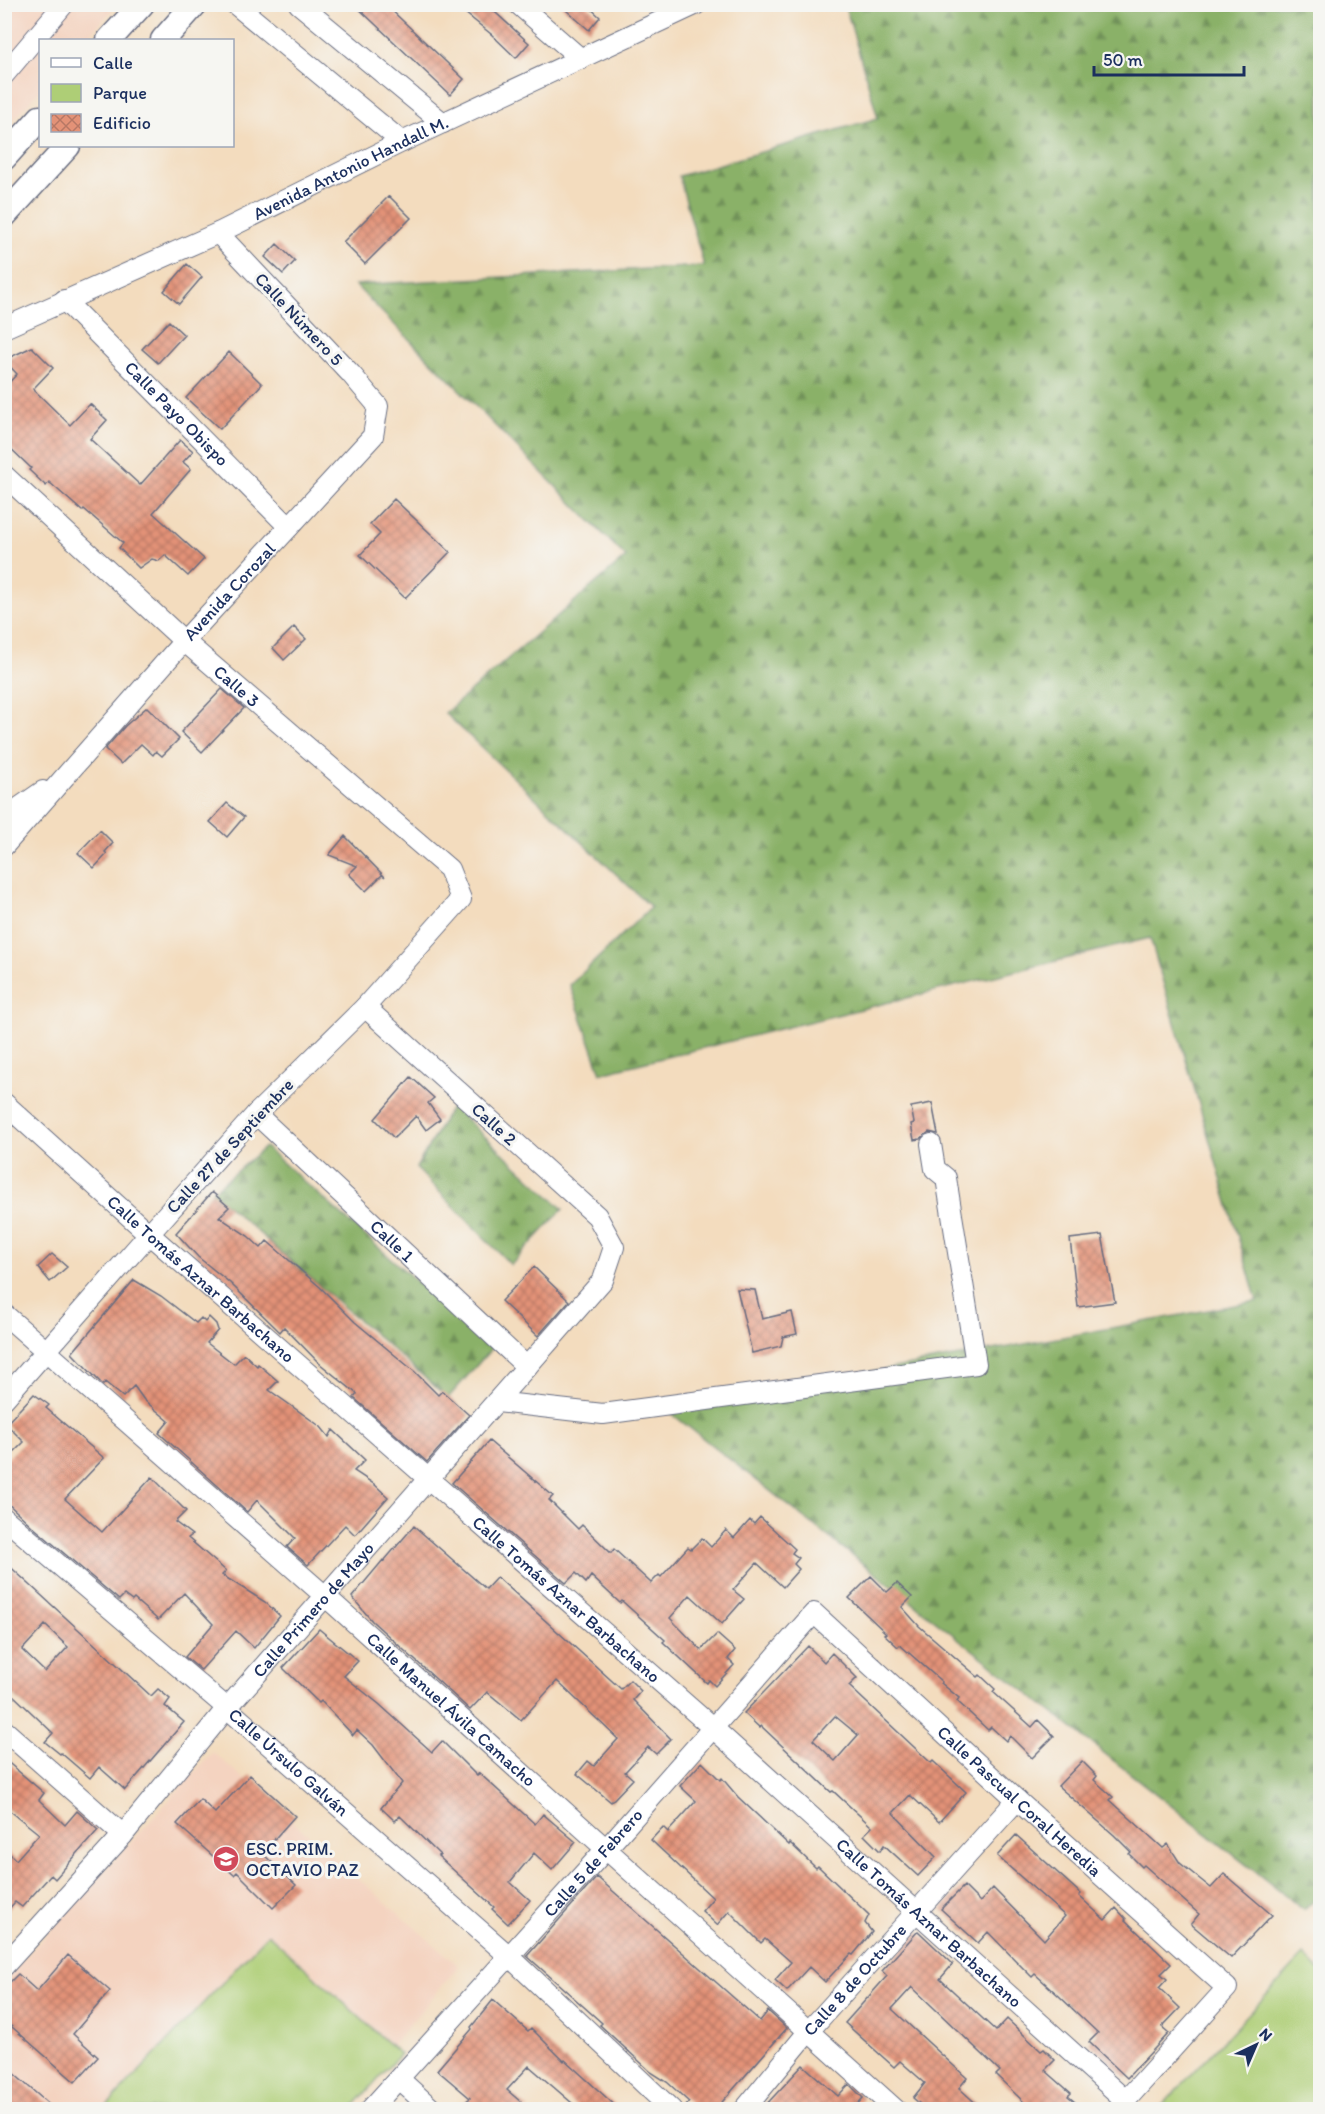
<svg xmlns="http://www.w3.org/2000/svg" width="1325" height="2114" font-family="Itim,sans-serif">
	<defs>
		<pattern id="forest-firs" width="22" height="20" patternUnits="userSpaceOnUse" patternTransform="scale(1.5)"><rect width="22" height="20" fill="#8ab167"/><path d="M5 1l3.5 6h-7zM16 11l3.5 6h-7z" fill="#709058"/></pattern>
		<pattern id="building-cross-hatch" width="8" height="8" patternUnits="userSpaceOnUse" patternTransform="scale(1.5)"><rect width="8" height="8" fill="#e39277"/><path d="M0 0l8 8M0 8l8-8" fill="none" stroke="#b77865"/></pattern>
	</defs>
	<rect width="100%" height="100%" fill="#f6f6f2"/>
	<filter id="ink" filterUnits="userSpaceOnUse"><feTurbulence type="fractalNoise" baseFrequency=".0167" numOctaves="2"/><feDisplacementMap in="SourceGraphic" scale="12" xChannelSelector="R" yChannelSelector="G"/><feConvolveMatrix kernelMatrix="1 2 1 2 8 2 1 2 1" color-interpolation-filters="sRGB"/></filter>
	<filter id="wash" filterUnits="userSpaceOnUse"><feTurbulence type="fractalNoise" baseFrequency=".008" numOctaves="4" result="noise"/><feDisplacementMap in="SourceGraphic" scale="24" xChannelSelector="R" yChannelSelector="G"/><feGaussianBlur stdDeviation="1.35" result="paint"/><feColorMatrix in="noise" values="0 0 0 0 0 0 0 0 0 0 0 0 0 0 0 0 0 1.4 0 .05"/><feComposite in="paint" operator="in"/></filter>
	<g filter="url(#wash)">
		<rect width="100%" height="100%" fill="#f3dcbe"/>
		<path fill="#f4d3c0" d="M5,5H117L85,40H40V90L5,130Z
			M213,1752L459,1966L337,2110L5,2109L4,1981Z"/>
		<path fill="url(#forest-firs)" stroke="#527062" stroke-width="1.5" d="M845,5H1320V1895L1304,1910L667,1410L1257,1301L1150,938L601,1073L570,985L651,907L445,713L626,557L355,285L704,266L679,176L878,118Z
			M452,1106L563,1209L511,1265L416,1168Z
			M265,1147L492,1348L448,1398L212,1192Z"/>
		<path fill="#aece76" stroke="#647e6a" stroke-width="1.5" d="M268,1934L400,2054L351,2109H104Z
			M1304,1955L1320,1971V2109H1159Z"/>
		<g id="blocks">
			<path fill="url(#building-cross-hatch)" fill-rule="evenodd" d="M354,4H385L464,79L450,95Z
				M454,4H486L529,43L516,58L491,34Z
				M559,4H586L600,17L589,30Z
				M389,196L411,218L365,264L343,242Z
				M277,244L295,261L283,274L265,257Z
				M187,264L202,277L179,304L164,291Z
				M169,321L184,335L158,363L142,349Z
				M32,347L53,368L33,389L70,425L90,404L107,420L90,439L140,485L180,440L193,451L183,462L191,469L153,513L204,559L188,576L165,555L159,561L152,559L139,568L119,548L123,543L84,509L82,511L49,482L46,486L29,470L31,468L4,442V388L17,374L4,360Z
				M229,352L262,384L220,429L186,398Z
				M394,499L450,552L405,598L360,555L380,534L370,524Z
				M294,627L306,639L284,660L273,648Z
				M222,689L244,708L202,752L181,732Z
				M147,707L179,739L162,756L156,751L153,755L141,744L121,764L105,749L125,726Z
				M227,803L244,817L227,837L210,822Z
				M100,830L113,843L105,852L107,854L94,868L78,853Z
				M345,836L385,877L382,875L366,891L349,874L357,866L329,855Z
				M411,1077L434,1098L428,1103L440,1119L426,1130L416,1116L394,1138L375,1119Z
				M932,1103L938,1134L929,1132L920,1139L914,1140L911,1124L914,1123L911,1107Z
				M212,1192L229,1207L219,1217L248,1236L261,1248L267,1241L320,1287L355,1322L414,1371L438,1395L442,1391L469,1415L427,1462L354,1398L357,1394L319,1363L284,1327L280,1332L230,1283L198,1257L176,1233Z
				M1102,1235L1115,1302L1078,1307L1070,1239Z
				M52,1254L67,1267L50,1282L38,1267Z
				M534,1267L569,1301L538,1336L501,1301Z
				M134,1280L161,1296L196,1323L201,1318L205,1322L209,1317L216,1324L218,1330L207,1343L234,1364L244,1354L257,1366L258,1364L278,1381L269,1390L321,1427L329,1437L333,1430L365,1460L354,1471L374,1484L388,1497L355,1535L345,1525L308,1565L287,1547L295,1538L257,1500L247,1512L159,1433L169,1421L144,1400L134,1386L123,1397L105,1382L103,1385L72,1353Z
				M737,1289L755,1290L762,1319L792,1312L797,1334L783,1337L781,1346L752,1353Z
				M34,1394L49,1405L46,1408L104,1458L65,1499L102,1532L152,1477L186,1511L175,1522L192,1535L188,1538L226,1571L222,1575L265,1602L280,1616L254,1648L236,1631L201,1670L185,1657L213,1624L184,1593L158,1620L134,1599L132,1601L124,1595L119,1600L32,1526L4,1500V1462L24,1442L6,1424Z
				M489,1441L553,1496L549,1500L578,1529L582,1525L611,1553L614,1549L651,1583L659,1575L661,1577L688,1547L691,1549L702,1538L711,1547L726,1530L734,1538L750,1520L754,1524L760,1517L795,1549L792,1553L799,1558L794,1564L799,1569L783,1587L757,1563L733,1590L744,1599L722,1624L690,1595L670,1618L701,1650L717,1634L735,1650L728,1659L734,1665L715,1686L709,1680L707,1683L663,1642L665,1640L622,1601L620,1603L591,1576L586,1583L576,1573L566,1583L452,1483Z
				M414,1526L486,1589L497,1577L621,1689L630,1680L641,1691L633,1700L671,1739L656,1754L648,1747L625,1772L633,1779L611,1802L577,1774L588,1761L594,1766L618,1739L557,1681L521,1720L487,1692L470,1710L372,1621L352,1597L383,1560L384,1561Z
				M4,1561L151,1696L158,1689L170,1699L165,1706L184,1722L125,1790L99,1767L90,1778L61,1753L60,1754L45,1742L53,1733L13,1695L4,1704ZM45,1625L68,1647L45,1672L22,1650Z
				M871,1576L887,1592L897,1583L912,1597L902,1607L919,1626L978,1677L980,1675L995,1689L993,1692L1032,1727L1038,1720L1054,1736L1032,1758L1010,1736L1006,1741L991,1727L988,1730L957,1701L959,1698L941,1683L942,1682L900,1645L898,1647L884,1634L886,1633L849,1598Z
				M319,1629L358,1661L344,1676L379,1704L432,1752L442,1741L477,1776L479,1773L535,1824L543,1814L576,1842L552,1870L534,1853L510,1882L530,1900L508,1924L492,1909L494,1907L438,1856L440,1855L400,1816L395,1821L381,1808L402,1783L373,1745L357,1730L353,1735L321,1701L319,1703L283,1668Z
				M808,1646L824,1662L832,1653L857,1678L849,1686L931,1763L933,1761L966,1792L939,1822L910,1795L893,1813L936,1857L918,1876L884,1845L880,1851L864,1835L872,1827L833,1791L831,1792L761,1726L760,1728L744,1713ZM835,1716L858,1735L835,1761L813,1740Z
				M4,1759L44,1793L39,1800L65,1825L77,1811L98,1830L55,1879L51,1875L22,1907L15,1902L4,1914V1848L16,1860L39,1834L4,1806Z
				M1082,1761L1097,1776L1094,1780L1113,1797L1110,1800L1163,1848L1168,1844L1180,1863L1201,1880L1211,1888L1224,1874L1272,1915L1231,1958L1191,1924L1199,1914L1144,1865L1142,1867L1129,1854L1131,1852L1114,1835L1058,1786Z
				M702,1762L720,1780L722,1778L738,1797L789,1845L790,1843L816,1868L818,1866L869,1915L865,1923L872,1932L853,1955L851,1954L825,1982L809,1967L787,1991L775,1980L791,1962L765,1939L761,1943L729,1911L717,1925L702,1911L713,1898L651,1840L663,1827L668,1832L696,1801L680,1786Z
				M250,1775L295,1816L262,1853L296,1885L273,1908L237,1872L234,1875L177,1824L200,1799L215,1813Z
				M1016,1835L1081,1894L1079,1896L1105,1920L1116,1908L1126,1919L1125,1920L1171,1964L1161,1974L1167,1979L1159,1988L1180,2008L1162,2027L1169,2033L1127,2078L1089,2042L1098,2033L1058,1995L1035,1974L1032,1977L1021,1966L988,1932L978,1943L941,1909L964,1886L980,1902L993,1888L1044,1940L1065,1916L997,1856Z
				M597,1877L760,2021L768,2011L787,2028L716,2109H684L689,2102L667,2082L651,2072L600,2025L602,2023L527,1956Z
				M918,1931L953,1964L940,1979L996,2031L1007,2019L1041,2051L1044,2049L1055,2060L1045,2070L1071,2093L1068,2096L1083,2109H1031L996,2075L1000,2071L912,1987L892,2009L967,2078L959,2088L982,2109H926L913,2098L925,2083L900,2061L894,2067L845,2023L887,1976L882,1971Z
				M68,1955L110,1991L73,2034L98,2057L75,2082L4,2020V1988L18,1974L37,1991Z
				M493,2000L528,2031L531,2028L564,2061L565,2060L619,2109H579L529,2066L507,2090L529,2109H457L470,2098L437,2070L472,2029L471,2027Z
				M4,2065L54,2109H4Z
				M803,2065L838,2096L849,2084L863,2098L853,2109H762Z"/>
		</g>
	</g>
	<g filter="url(#ink)">
		<use href="#blocks" fill-opacity="0" stroke="#676c80" stroke-width="1.5"/>
		<g fill="none" stroke-linecap="round" stroke-linejoin="round">
			<defs>
				<g id="minor">
					<path d="M235,4L402,142"/>
					<path d="M299,4L443,123"/>
					<path d="M518,4L581,59"/>
					<path d="M4,75L64,4"/>
					<path id="s1" d="M64,300L289,527"/>
					<path id="s2" d="M4,328L218,233L402,142L697,4"/>
					<path id="s3" d="M4,475L184,641L449,869L461,899L365,1007L256,1114L149,1234L4,1399"/>
					<path d="M4,818L43,791"/>
					<path id="s4" d="M4,846L184,641L373,436L378,406L351,374L218,233"/>
					<path id="s5" d="M4,1103L149,1234L713,1728L1125,2100"/>
					<path id="s6" d="M256,1114L527,1367"/>
					<path id="s7" d="M4,1314L325,1596L896,2110"/>
					<path d="M497,1402L603,1414L976,1364L946,1178L935,1169L931,1144"/>
					<path id="s8" d="M4,1518L227,1708L509,1956L672,2110"/>
					<path d="M4,1730L123,1835"/>
					<path id="s9" d="M4,1966L123,1835L227,1708L603,1280L614,1247L597,1216L365,1007"/>
					<path d="M399,2079L433,2110"/>
					<path id="s10" d="M370,2110L606,1849L814,1613L1017,1800L1227,1988L1117,2110"/>
					<path id="s11" d="M744,2110L808,2032L1017,1800"/>
				</g>
				<path id="major" d="M109,40L142,4
					M163,40L195,4
					M4,158L40,118
					M4,216L68,146"/>
			</defs>
			<use href="#minor" stroke="#676c80" stroke-width="22"/>
			<use href="#major" stroke="#676c80" stroke-width="27"/>
			<use href="#minor" stroke="#fff" stroke-width="20"/>
			<use href="#major" stroke="#fff" stroke-width="24"/>
		</g>
	</g>
	<defs>
		<symbol id="school-disc" viewBox="-11 -11 22 22"><circle r="9.5" fill="#d1495b" stroke="#f6f6f2"/><path d="M0-5L7-2L0 1L-7-2ZM-4 1L0 2.5L4 1V4Q0 6-4 4Z" fill="#fff"/></symbol>
	</defs>
	<g fill-rule="evenodd">
		<use href="#school-disc" x="211" y="1844" width="30" height="30"/>
	</g>
	<g text-anchor="middle" dominant-baseline="central" stroke-width="6" stroke-linejoin="round" paint-order="stroke">
		<g font-size="18" fill="#1b2f5e" stroke="#f6f6f2">
			<text stroke="none"><textPath href="#s2" startOffset="382">Avenida Antonio Handall M.</textPath></text>
			<text transform="translate(299 319) rotate(47)">Calle Número 5</text>
			<text stroke="none"><textPath href="#s1" startOffset="160">Calle Payo Obispo</textPath></text>
			<text stroke="none"><textPath href="#s4" startOffset="340">Avenida Corozal</textPath></text>
			<text stroke="none"><textPath href="#s3" startOffset="314">Calle 3</textPath></text>
			<text transform="translate(494 1124) rotate(42)">Calle 2</text>
			<text transform="translate(230 1146) rotate(-47)">Calle 27 de Septiembre</text>
			<text stroke="none"><textPath href="#s6" startOffset="186">Calle 1</textPath></text>
			<text stroke="none"><textPath href="#s5" startOffset="264">Calle Tomás Aznar Barbachano</textPath></text>
			<text stroke="none"><textPath href="#s5" startOffset="750">Calle Tomás Aznar Barbachano</textPath></text>
			<text stroke="none"><textPath href="#s9" startOffset="472">Calle Primero de Mayo</textPath></text>
			<text stroke="none"><textPath href="#s7" startOffset="597">Calle Manuel Ávila Camacho</textPath></text>
			<text stroke="none"><textPath href="#s8" startOffset="375">Calle Úrsulo Galván</textPath></text>
			<text stroke="none"><textPath href="#s10" startOffset="945">Calle Pascual Coral Heredia</textPath></text>
			<text stroke="none"><textPath href="#s10" startOffset="333">Calle 5 de Febrero</textPath></text>
			<text stroke="none"><textPath href="#s5" startOffset="1236">Calle Tomás Aznar Barbachano</textPath></text>
			<text stroke="none"><textPath href="#s11" startOffset="171">Calle 8 de Octubre</textPath></text>
		</g>
		<g font-size="18" fill="#1b2f5e" stroke="#f6f6f2" text-anchor="start">
			<text x="246" y="1849">ESC. PRIM.<tspan x="246" dy="21">OCTAVIO PAZ</tspan></text>
		</g>
	</g>
	<rect width="1325" height="2114" fill="none" stroke="#f6f6f2" stroke-width="24"/>
	<rect x="39" y="39" width="195" height="108" fill="#f6f6f2" stroke="#9ea6b7" stroke-width="1.5"/>
	<rect x="51" y="58" width="30" height="9" fill="#ffffff" stroke="#9ea6b7" stroke-width="1.5"/>
	<text x="93" y="69" font-size="18" fill="#1b2f5e">Calle</text>
	<rect x="51" y="84" width="30" height="18" fill="#aece76" stroke="#9ea6b7" stroke-width="1.5"/>
	<text x="93" y="99" font-size="18" fill="#1b2f5e">Parque</text>
	<rect x="51" y="114" width="30" height="18" fill="url(#building-cross-hatch)" stroke="#9ea6b7" stroke-width="1.5"/>
	<text x="93" y="129" font-size="18" fill="#1b2f5e">Edificio</text>
	<g transform="translate(1256 2045) rotate(44)" stroke="#f6f6f2" stroke-width="4.5" paint-order="stroke">
	<path d="M0-4.5L10 22L0 15L-10 22Z" fill="#1b2f5e"/>
	<text y="-9" font-size="16" font-weight="bold" text-anchor="middle" fill="#1b2f5e">N</text>
	</g>
	<path d="M1094 66v9h150v-9" fill="none" stroke="#1b2f5e" stroke-width="3"/>
	<text x="1103" y="66" font-size="18" fill="#1b2f5e" stroke="#f6f6f2" stroke-width="4.5" paint-order="stroke">50 m</text>
</svg>
